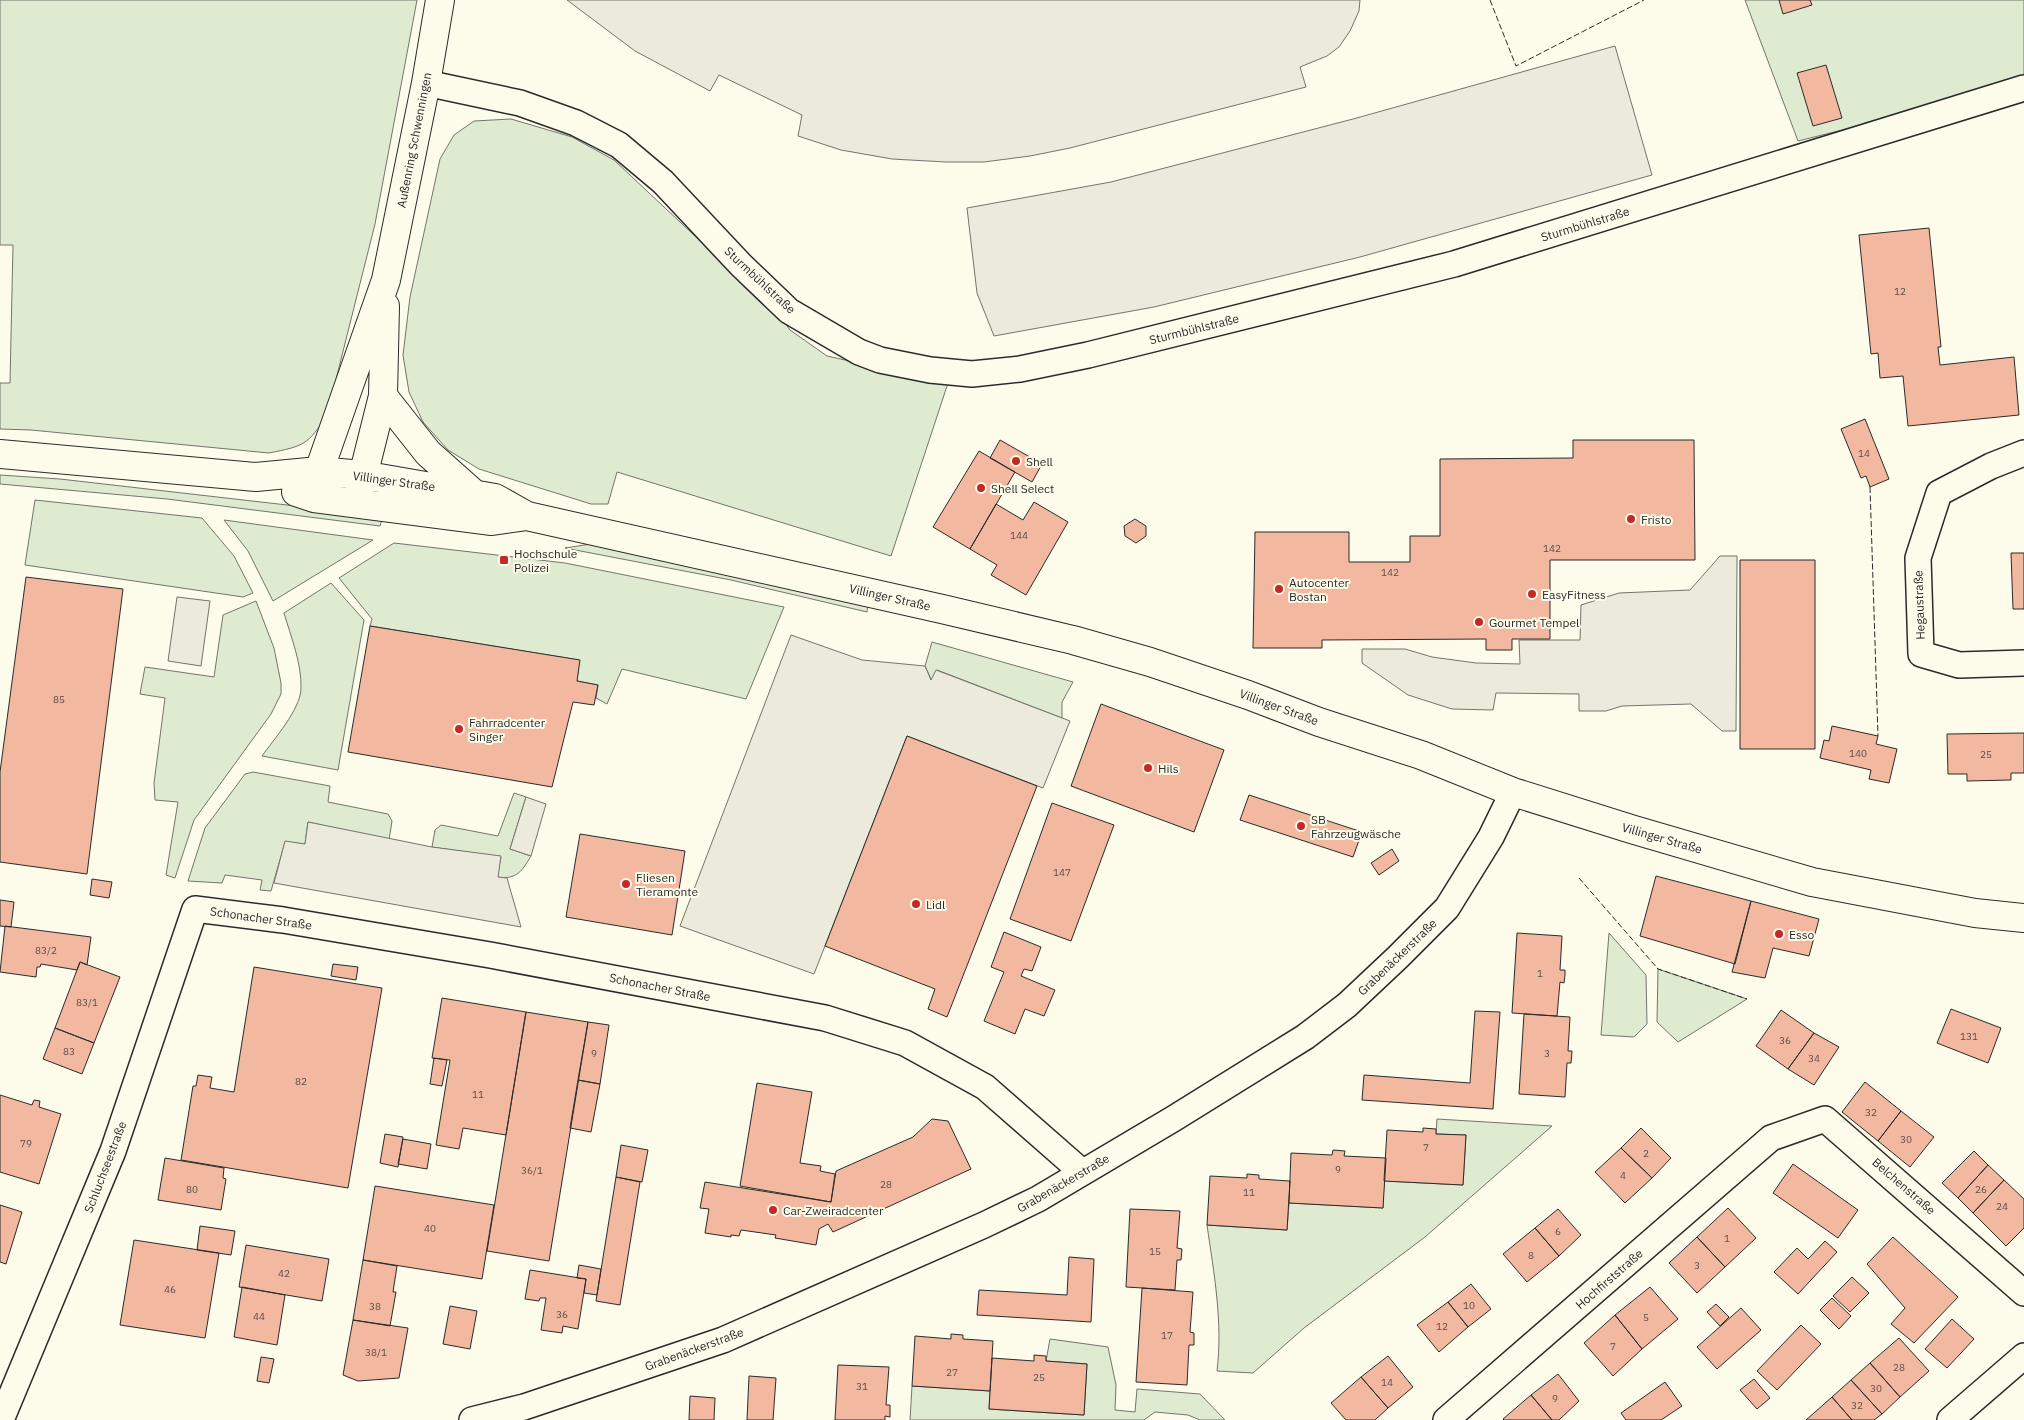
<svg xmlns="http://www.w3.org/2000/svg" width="2024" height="1420" font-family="'IBM Plex Sans',sans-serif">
	<rect width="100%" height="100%" fill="#fdfbea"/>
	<path fill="#deebd1" stroke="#74746e" d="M0,0H417L375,224L327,415C308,445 304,446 269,453L31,430L0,429V383H10L13,245H0Z
		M1745,0H2024V85L1798,141Z
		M511,119L572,137L614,160L779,315L790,330L827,356L948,383L891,556L617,472L608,504H591L479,469L448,450L423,422L409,392L403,355L410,297L440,159L454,135L474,121Z
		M0,475L60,479L383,516L380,526L167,499L0,484Z
		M35,500L202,518L234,556L253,593L243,597L25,565Z
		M224,520L373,540L273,601L248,551Z
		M394,543L565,563L784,607L746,699L622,669L607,704L596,698L598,685L577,681L579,660L370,626L372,619L339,578Z
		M591,544L868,603L867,612L731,580L565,548Z
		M331,583L364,620L338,770L262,756C274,739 300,710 301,689C302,664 291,637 284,613Z
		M256,601L274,648L281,683V694L271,714L194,820L175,878L166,875L178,802L155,800L154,783L165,698L140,694L145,667L214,677L223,615Z
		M932,642L1073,682L1062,702V718L937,670L932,681L925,666Z
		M253,772L330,786L328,802L388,814L392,821L389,840L308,822L305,844L285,842L271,891L260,890L262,880L225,875L222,883L188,881L205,828L245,774Z
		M514,793L526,797L510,849L531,856C522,871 517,880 497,877L501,857L432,847L435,830L441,825L498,836Z
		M1609,933L1646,975L1647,1024L1634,1037L1601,1035Z
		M1658,969L1747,999L1678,1042L1657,1022Z
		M1437,1119L1552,1126L1425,1237L1304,1328L1253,1373L1217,1371C1223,1322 1214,1274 1207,1225L1287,1230L1289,1203L1383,1208L1384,1181L1463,1185L1466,1135L1436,1134Z
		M1050,1339L1108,1347L1116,1385L1115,1410L1135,1412L1137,1389L1200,1394L1225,1420H1200L1188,1415L1155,1412L1144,1420H910L912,1386L990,1391L989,1409L1084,1415L1087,1364L1046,1361Z"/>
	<path fill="#eceadb" stroke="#74746e" d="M567,0H1360L1359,11L1350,31L1339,47L1327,56L1300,67L1306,87L1070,148L1030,156L984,162H946L892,159L841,150L798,136L802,115L719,75L710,91L635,51Z
		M1615,46L1652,175L1360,257L1154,307L994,336L977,293L967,208L1111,182L1353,119Z
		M1720,556H1737L1736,731H1722L1691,704L1622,706L1606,711H1579V694L1496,693L1493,710L1452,709L1408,695L1362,663V649H1405L1432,657L1476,663L1520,664L1519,640H1580L1581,605L1619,593L1690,590Z
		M177,597L210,601L201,666L168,661Z
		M791,635L862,660L925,666L931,680L936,670L1070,721L1043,788L907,736L814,974L680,926Z
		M526,797L546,804L531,856L510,849Z
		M308,822L432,847L501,856L498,877L507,878L521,927L274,883L285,841L305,844Z"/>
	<path fill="#f2b8a0" stroke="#2b2b2b" d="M1779,0H1810L1812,5L1783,14Z
		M1826,65L1842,118L1813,126L1797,73Z
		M1929,228L1941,347H1938L1940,365L2014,357L2019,415L1908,426L1903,376L1880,378L1878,353L1871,354L1859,235Z
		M1865,419L1889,479L1870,487L1866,476L1861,478L1841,429Z
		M1000,440L1042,464L1032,482L990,458Z
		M1573,440H1694L1695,560H1550V639H1512V650H1486V639L1322,640V648H1253L1255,532H1349V562H1410V536H1440V459L1573,458Z
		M979,451L1015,472L970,549L933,527Z
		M1034,502L1068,522L1026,595L991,575L997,565L970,549L996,504L1023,520Z
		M1135,519L1146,526V536L1136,543L1125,536L1124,526Z
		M2011,553H2024V609H2013Z
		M1740,560H1815V749H1740Z
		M26,577L123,589L87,874L0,862V772Z
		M370,626L580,660L577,681L598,685L594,705L573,702L552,787L348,752Z
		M1101,704L1224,750L1194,832L1071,786Z
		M1832,726L1878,736L1876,744L1897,749L1889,783L1869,779L1871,770L1820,758L1824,740L1829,741Z
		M2024,733V773H2011V780L1967,781V774H1948L1947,734Z
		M907,736L1037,786L947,1017L928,1009L935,989L825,946Z
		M1249,795L1362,832L1353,857L1240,820Z
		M1052,803L1114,825L1071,941L1010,919Z
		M580,834L685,851L672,935L566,917Z
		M1392,849L1399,861L1379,875L1371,863Z
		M1656,876L1751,901L1735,964L1640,936Z
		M92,879L112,882L109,898L90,895Z
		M0,900L14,902L11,927L0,926Z
		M1751,901L1819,919L1809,956L1773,948L1765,978L1732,972Z
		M5,926L91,937L87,965L80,962L77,970L41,964L40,967H37L36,977L0,972Z
		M1004,932L1041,947L1032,971L1024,969L1021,976L1055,990L1044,1016L1025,1009L1015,1034L984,1021L1004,972L991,967Z
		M1517,933L1562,936L1560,970H1565V975L1564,983L1560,982L1557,1016L1512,1013Z
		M80,962L120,977L94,1043L55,1028Z
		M333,964L358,967L356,980L331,976Z
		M254,967L382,988L348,1188L181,1160L193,1086H196L198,1075L212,1077L210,1088L234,1092Z
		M442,998L526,1012L506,1135L463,1128L459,1149L436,1145L450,1060L432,1058Z
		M1951,1009L2001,1028L1988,1063L1937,1043Z
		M1781,1010L1814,1033L1788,1069L1756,1046Z
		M1475,1011L1500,1012L1493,1109L1362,1100L1364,1075L1470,1083Z
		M526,1012L588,1022L549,1261L487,1251Z
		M1524,1014L1570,1017L1568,1051H1572L1571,1063H1567L1565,1097L1519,1094Z
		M588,1022L609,1025L600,1084L578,1080Z
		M55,1028L94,1043L82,1074L43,1059Z
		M1814,1033L1839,1047L1814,1085L1788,1069Z
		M434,1058L447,1060L442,1086L430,1084Z
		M578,1080L600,1084L591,1132L570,1128Z
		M1865,1082L1901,1111L1878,1141L1842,1112Z
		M757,1083L812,1092L800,1163L821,1166L820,1171L835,1174L831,1202L740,1186Z
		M0,1095L32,1105L34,1100L40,1101L39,1107L61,1114L39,1184L0,1172Z
		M1901,1111L1934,1137L1910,1167L1878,1141Z
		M932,1119L948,1121L971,1169L833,1232L828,1224L819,1229L816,1245L775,1238L776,1235L741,1230L739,1236L731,1235V1237L705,1233L709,1209L700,1208L705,1182L831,1202L836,1171L913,1137Z
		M1423,1128L1436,1129V1134L1466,1135L1463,1185L1384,1181L1387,1130L1423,1132Z
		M1641,1128L1671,1158L1652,1178L1621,1148Z
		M385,1134L403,1137L398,1167L380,1163Z
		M403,1139L431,1144L427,1169L398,1164Z
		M621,1145L648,1150L642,1182L616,1177Z
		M1621,1148L1652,1178L1625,1203L1595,1172Z
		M1333,1150L1345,1151L1344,1156L1386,1158L1383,1208L1289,1203L1291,1153L1332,1155Z
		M1974,1151L1988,1165L1958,1198L1942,1183Z
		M165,1158L224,1168L223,1178L226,1179L221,1210L158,1200Z
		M1793,1164L1858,1210L1838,1238L1773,1193Z
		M1988,1165L2004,1180L1973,1213L1958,1198Z
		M1247,1174L1259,1175V1179L1290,1181L1287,1230L1207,1225L1210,1176L1247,1178Z
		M616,1177L640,1182L620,1305L596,1301Z
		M2004,1180L2024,1199V1228L2006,1246L1973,1213Z
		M375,1186L494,1205L482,1279L363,1260Z
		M0,1205L22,1212L6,1264L0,1262Z
		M1728,1208L1756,1238L1725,1267L1697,1237Z
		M1130,1209L1180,1211L1177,1248L1182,1249L1181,1260H1177L1175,1290L1126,1287Z
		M1558,1209L1581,1235L1559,1256L1535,1228Z
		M200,1226L235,1231L231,1255L197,1250Z
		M1535,1228L1559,1256L1527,1282L1503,1254Z
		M1697,1237L1725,1267L1697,1293L1669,1263Z
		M1893,1237L1958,1297L1914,1343L1891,1324L1905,1308L1867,1264Z
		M134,1240L219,1253L205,1338L120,1325Z
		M1825,1241L1837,1252L1798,1294L1774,1272L1797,1248L1808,1259Z
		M246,1245L329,1259L322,1301L239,1287Z
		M1069,1257L1094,1259L1091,1322L977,1315L979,1290L1067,1295Z
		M363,1260L397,1266L393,1292H396L390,1326L353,1320Z
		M579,1265L601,1269L597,1295L584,1293L586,1279L577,1278Z
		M530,1270L586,1279L578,1329L563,1326L562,1333L541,1330L546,1298H540L539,1301L525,1299Z
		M1852,1277L1869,1293L1850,1312L1833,1296Z
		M1471,1284L1491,1309L1468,1327L1448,1302Z
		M242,1287L285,1295L277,1345L234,1337Z
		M1650,1287L1678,1319L1642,1349L1615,1315Z
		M1142,1288L1193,1292L1190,1332L1194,1333V1345H1189L1187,1385L1136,1382Z
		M1832,1298L1851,1316L1839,1329L1820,1310Z
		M1448,1302L1468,1327L1439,1352L1417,1325Z
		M1716,1304L1729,1317L1720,1326L1707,1312Z
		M450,1306L477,1311L470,1349L443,1344Z
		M1741,1308L1761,1330L1717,1369L1697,1347Z
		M1615,1315L1642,1349L1613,1376L1584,1343Z
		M1952,1319L1974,1339L1947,1368L1925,1349Z
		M353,1320L408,1328L399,1378L358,1381L343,1375Z
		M1801,1325L1821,1344L1777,1390L1757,1371Z
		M951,1334L963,1335V1339L993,1341L990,1391L912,1386L915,1336L951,1339Z
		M1899,1338L1929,1371L1900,1397L1870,1363Z
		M1034,1355L1046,1356V1361L1087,1364L1084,1415L989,1409L992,1358L1034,1361Z
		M1388,1356L1413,1387L1388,1408L1361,1377Z
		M261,1357L274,1359L269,1383L257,1381Z
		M1870,1363L1900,1397L1882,1414L1851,1380Z
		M838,1365L889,1367L886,1405H890V1417L885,1416V1420H835Z
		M1558,1374L1579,1401L1559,1420H1552L1531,1395Z
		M749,1376L776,1378L773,1420H747Z
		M1361,1377L1388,1408L1375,1420H1346L1331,1403Z
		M1754,1379L1770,1398L1757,1409L1740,1390Z
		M1851,1380L1882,1414L1874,1420H1852L1832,1397Z
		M1665,1382L1682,1406L1661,1420H1626L1621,1413Z
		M1531,1395L1552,1420H1504L1503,1419Z
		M690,1396L715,1398L714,1420H689Z
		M1832,1397L1852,1420H1806Z"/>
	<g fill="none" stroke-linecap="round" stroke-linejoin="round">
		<defs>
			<path id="street" d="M426,83L520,103L576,123L619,145L663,182L741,265L789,311L859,352L880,360L930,370L972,374L1020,369L1088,355L1454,264L2024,88
				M2024,453L1991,466L1939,493L1918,558L1921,654L1959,665L2024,663
				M1,1420L113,1151L195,909L283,920L490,955L825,1018L905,1043L985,1087L1082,1172
				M472,1420L524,1407L723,1340L984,1225L1038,1199L1173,1119L1305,1037L1347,1005L1398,957L1447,908L1491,837L1513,792
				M1446,1420L1771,1138L1825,1119L2024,1293
				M1950,1420L2024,1356"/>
			<path id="secondary" d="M383,396L428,453L473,493
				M0,454L256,477L319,471L362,475L495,498L527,516L942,609L1073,640L1150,662L1248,695L1319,722L1421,755L1513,792L1631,829L1812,882L1975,913L2024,918
				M296,492L314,498L492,521L527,516
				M359,492L383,396L385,306
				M314,498L319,471L386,280L426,83L440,0"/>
		</defs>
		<use href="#street" stroke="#2b2b2b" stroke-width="28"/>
		<use href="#secondary" stroke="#2b2b2b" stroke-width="30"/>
		<use href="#street" stroke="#fdfbea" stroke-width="25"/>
		<use href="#secondary" stroke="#fdfbea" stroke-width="28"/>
		<path stroke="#2b2b2b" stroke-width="1" stroke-dasharray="6 2.5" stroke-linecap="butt" d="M1490,0L1516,66L1644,0
			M1870,487L1878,736
			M1579,878L1658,969L1747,999"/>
	</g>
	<g fill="#c62828" stroke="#fdfbea" stroke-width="2">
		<circle cx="1016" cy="461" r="5"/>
		<circle cx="981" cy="488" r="5"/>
		<circle cx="1631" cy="519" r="5"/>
		<rect x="499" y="555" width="10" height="10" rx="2.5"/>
		<circle cx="1279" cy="589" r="5"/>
		<circle cx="1532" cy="594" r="5"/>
		<circle cx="1479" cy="622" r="5"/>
		<circle cx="459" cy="729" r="5"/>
		<circle cx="1148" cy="768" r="5"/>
		<circle cx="1301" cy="826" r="5"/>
		<circle cx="626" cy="884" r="5"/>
		<circle cx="916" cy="904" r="5"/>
		<circle cx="1779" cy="934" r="5"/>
		<circle cx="773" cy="1210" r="5"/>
	</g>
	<g text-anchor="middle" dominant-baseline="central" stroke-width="4" stroke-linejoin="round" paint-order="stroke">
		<g font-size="10" fill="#5d4e48">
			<text x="1900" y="291">12</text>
			<text x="1864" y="453">14</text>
			<text x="1019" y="535">144</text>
			<text x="1552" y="548">142</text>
			<text x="1390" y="572">142</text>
			<text x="59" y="699">85</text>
			<text x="1858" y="753">140</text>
			<text x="1986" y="754">25</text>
			<text x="1062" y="872">147</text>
			<text x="46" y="950">83/2</text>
			<text x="1540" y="973">1</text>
			<text x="87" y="1002">83/1</text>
			<text x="1969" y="1036">131</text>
			<text x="1785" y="1040">36</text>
			<text x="69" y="1051">83</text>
			<text x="594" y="1053">9</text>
			<text x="1547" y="1053">3</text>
			<text x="1814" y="1058">34</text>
			<text x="301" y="1081">82</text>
			<text x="478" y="1094">11</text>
			<text x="1871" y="1112">32</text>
			<text x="1906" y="1139">30</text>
			<text x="26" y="1143">79</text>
			<text x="1426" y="1147">7</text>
			<text x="1646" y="1153">2</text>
			<text x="1338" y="1169">9</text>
			<text x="532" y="1170">36/1</text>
			<text x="1623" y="1175">4</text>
			<text x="886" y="1184">28</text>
			<text x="192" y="1189">80</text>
			<text x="1981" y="1189">26</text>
			<text x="1249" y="1192">11</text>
			<text x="2002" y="1206">24</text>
			<text x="430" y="1228">40</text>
			<text x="1558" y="1231">6</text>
			<text x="1727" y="1238">1</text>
			<text x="1155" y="1251">15</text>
			<text x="1531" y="1255">8</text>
			<text x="1697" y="1265">3</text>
			<text x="284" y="1273">42</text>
			<text x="170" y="1289">46</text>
			<text x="1469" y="1305">10</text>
			<text x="375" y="1306">38</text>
			<text x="562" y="1314">36</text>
			<text x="259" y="1316">44</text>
			<text x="1646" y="1317">5</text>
			<text x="1442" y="1326">12</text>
			<text x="1167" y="1335">17</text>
			<text x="1613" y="1346">7</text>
			<text x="376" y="1352">38/1</text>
			<text x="1899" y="1367">28</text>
			<text x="952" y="1372">27</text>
			<text x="1039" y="1377">25</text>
			<text x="1387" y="1382">14</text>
			<text x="862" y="1386">31</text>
			<text x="1876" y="1388">30</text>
			<text x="1555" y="1398">9</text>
			<text x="1857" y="1405">32</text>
		</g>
		<g font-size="12" fill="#2b2b2b" stroke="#fdfbea">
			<text transform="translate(414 140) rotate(-79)">Außenring Schwenningen</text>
			<text transform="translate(1585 224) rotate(-17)">Sturmbühlstraße</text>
			<text transform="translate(760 280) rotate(43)">Sturmbühlstraße</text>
			<text transform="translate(1194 329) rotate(-14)">Sturmbühlstraße</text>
			<text transform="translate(394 481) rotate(8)">Villinger Straße</text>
			<text transform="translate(890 597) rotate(13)">Villinger Straße</text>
			<text transform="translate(1919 605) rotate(-92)">Hegaustraße</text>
			<text transform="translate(1279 707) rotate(20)">Villinger Straße</text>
			<text transform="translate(1662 838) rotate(16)">Villinger Straße</text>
			<text transform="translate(261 918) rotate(8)">Schonacher Straße</text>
			<text transform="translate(1397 957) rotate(-44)">Grabenäckerstraße</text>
			<text transform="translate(660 987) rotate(11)">Schonacher Straße</text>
			<text transform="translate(105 1167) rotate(-69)">Schluchseestraße</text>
			<text transform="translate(1063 1183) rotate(-30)">Grabenäckerstraße</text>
			<text transform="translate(1904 1186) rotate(41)">Belchenstraße</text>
			<text transform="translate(1609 1279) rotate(-41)">Hochfirststraße</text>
			<text transform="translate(694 1349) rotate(-20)">Grabenäckerstraße</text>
		</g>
		<g font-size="12" fill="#2b2b2b" stroke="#fdfbea" text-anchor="start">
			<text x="1026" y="461">Shell</text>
			<text x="991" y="488">Shell Select</text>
			<text x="1641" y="519">Fristo</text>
			<text x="514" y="553">Hochschule<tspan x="514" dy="14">Polizei</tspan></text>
			<text x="1289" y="582">Autocenter<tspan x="1289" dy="14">Bostan</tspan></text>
			<text x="1542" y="594">EasyFitness</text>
			<text x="1489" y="622">Gourmet Tempel</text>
			<text x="469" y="722">Fahrradcenter<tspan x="469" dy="14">Singer</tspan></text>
			<text x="1158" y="768">Hils</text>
			<text x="1311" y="819">SB<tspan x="1311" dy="14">Fahrzeugwäsche</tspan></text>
			<text x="636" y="877">Fliesen<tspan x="636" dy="14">Tieramonte</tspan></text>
			<text x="926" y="904">Lidl</text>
			<text x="1789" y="934">Esso</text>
			<text x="783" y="1210">Car-Zweiradcenter</text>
		</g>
	</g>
</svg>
